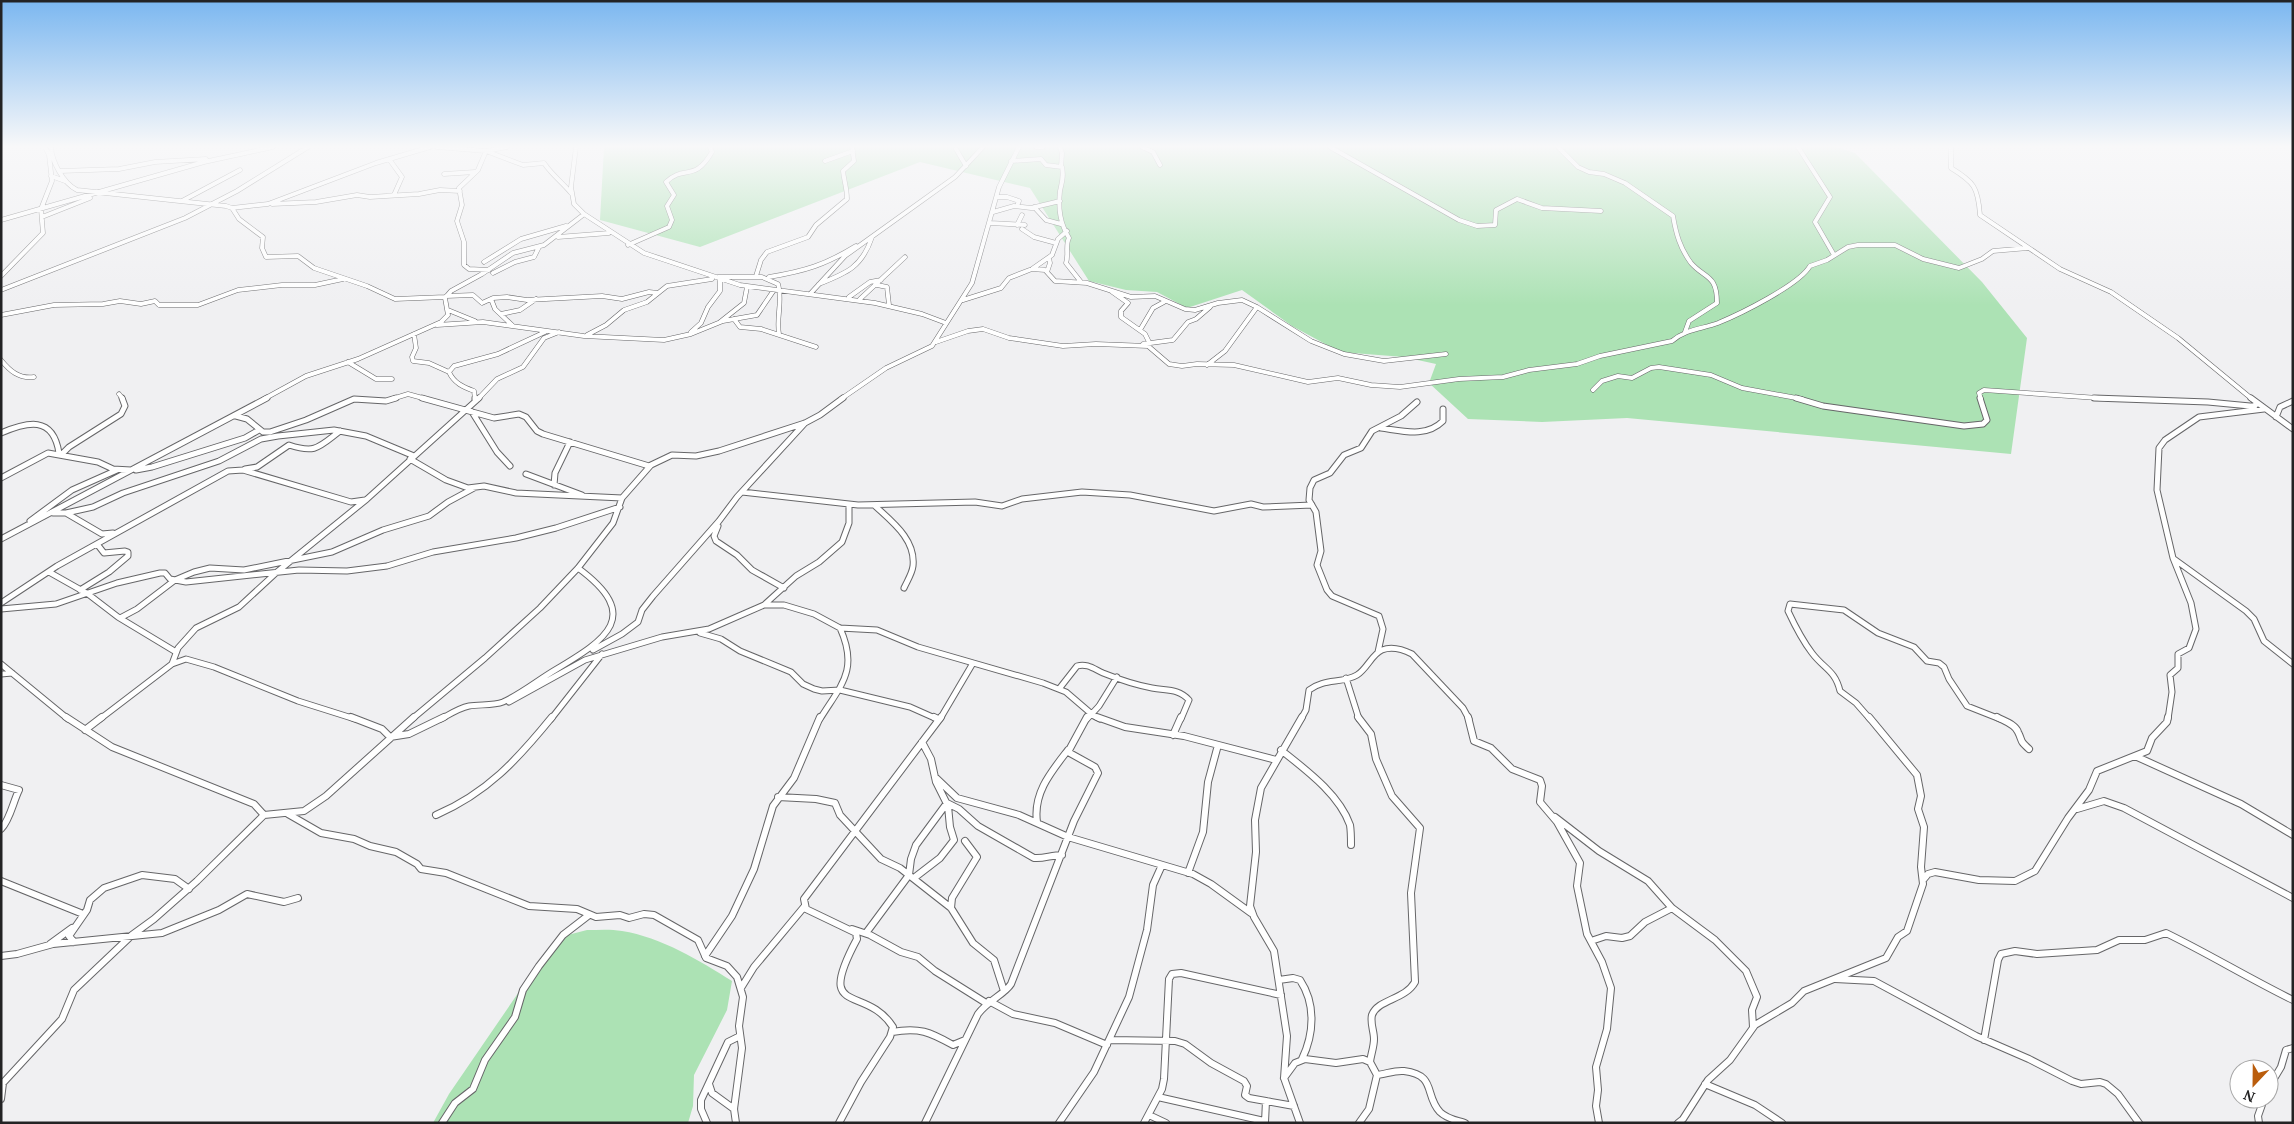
<svg xmlns="http://www.w3.org/2000/svg" width="2294" height="1124" font-family="'PT Serif',serif">
	<rect width="100%" height="100%" fill="#f0f0f2"/>
	<path fill="#ace2b4" d="M604,147H1836L1855,153L1982,282L2027,338L2011,454L1627,418L1542,422L1468,419L1429,383L1436,364L1404,357L1340,352L1292,326L1242,290L1187,308L1157,292L1126,290L1089,281L1030,188L920,162L700,247L600,220Z
		M587,930C598,930 611,929 622,931C661,937 700,961 732,981L727,1010L694,1075L693,1106L688,1123H433L449,1094L536,967L560,937Z"/>
	<g fill="none" stroke-linecap="round" stroke-linejoin="round">
		<defs>
			<path id="street-far2" d="M51,147C52,162 63,183 77,190L226,206L232,208L239,219L263,237L262,248L266,257L298,256L314,268L367,286L395,299L445,297
				M437,147L486,151L523,165L544,163C552,175 562,182 571,193
				M576,147L571,187L574,204L584,214L644,253L740,285L875,303L922,314L946,323
				M1036,147H1043
				M1060,147L1062,153L1061,167
				M1142,147L1153,152L1160,165
				M1330,147L1459,220L1477,226L1495,225L1496,210L1517,199L1542,208L1601,211
				M1558,147L1578,167L1589,172L1604,174L1625,183L1673,216C1676,234 1680,248 1691,263C1705,279 1717,274 1717,303L1689,321L1685,332
				M1798,147L1830,197L1815,222L1834,255
				M1951,147V168C1974,182 1978,187 1980,215L2060,269L2111,292L2178,338L2252,399
				M956,149L966,166
				M389,159L402,177L394,195
				M825,161L853,151
				M1011,161L1041,159L1046,165L1062,167C1064,176 1062,182 1060,191C1058,209 1060,223 1069,238C1065,245 1069,255 1066,263L1081,282
				M60,171L119,169L155,162L206,159
				M444,174L475,172
				M51,176L65,181
				M997,197H1007L1019,201L1017,206
				M182,201L240,170
				M272,204L316,202L357,195L370,197L419,194L440,190L460,191
				M1034,207L1046,220L1061,224
				M232,208L268,204L376,163L430,147
				M993,212L1014,206L1031,208L1060,201
				M42,217L90,198
				M1,220L204,162L273,147
				M990,223L1025,225
				M1017,225L1022,215
				M1022,229L1034,237L1056,243
				M558,237L609,233
				M628,245L669,227L672,220L667,206L674,195L666,182C685,164 694,183 712,152L710,147
				M484,262L521,239L566,226
				M1032,269L1045,270L1055,281L1087,283L1131,297L1155,296L1185,309L1195,310L1218,303L1242,300L1257,307L1311,341L1344,354L1384,361L1446,354
				M489,270L469,269L464,265V242L457,221L462,205L459,188L478,170L486,151L507,147
				M1047,272L1050,263L1049,258
				M493,273L515,262L534,257L539,247
				M1,276L43,233L41,209L52,181L49,155L45,147
				M756,276L761,260L767,252L808,237L816,225L847,199C847,188 844,181 843,171L854,161L852,147
				M718,277H762L778,284C783,301 776,317 779,334
				M769,277C805,271 825,265 856,246
				M819,284C847,273 862,267 872,237
				M877,285L887,287L889,305
				M1,290L185,218L237,191L308,147
				M1111,291L1128,303L1121,311V317L1145,334L1149,342
				M810,294L845,256L955,177L983,147
				M446,296L473,295L482,303L493,298L507,297L527,300L602,296L622,299L649,292L658,293
				M849,297L870,282L881,280
				M491,299L495,309L513,326
				M860,299L905,257
				M963,300L1001,288L1009,278L1032,269L1052,255L1058,239L1067,231
				M448,310L475,321
				M501,314L520,310L536,299
				M1,315L54,305L103,304L120,301L141,304L155,301L159,305H198L238,290L282,285H315L343,279
				M734,319L740,327L761,329L816,347
				M720,322L744,303L747,287
				M437,325L483,322L584,336L664,340L691,334L723,321L757,315L774,290
				M1140,330L1153,308L1164,302
				M691,332L701,323L708,307L720,291V280
				M414,334L416,348L412,357L413,361L429,363L449,372
				M587,335L606,325L624,310L647,302L667,286L712,279
				M936,342L968,331L983,329L1009,338L1063,346L1096,344L1148,346L1169,364L1182,366L1197,364L1234,365L1308,382L1338,378L1371,385L1400,387L1459,379L1503,377L1529,370L1577,364L1600,356L1672,341C1686,329 1702,329 1718,323C1740,314 1799,285 1810,266L1827,260L1848,247L1858,245H1895L1923,259L1959,268L1982,259L1993,251L2028,248
				M1143,344L1173,340L1188,322L1196,319L1210,307
				M1,360C10,371 19,379 34,377
				M348,362L376,379H392
				M1207,365L1225,351L1257,307
				M1593,390L1602,381L1618,376L1632,378L1651,368L1659,367L1711,375L1742,388L1802,399
				M119,394L123,399
				M264,399L306,376L358,359L441,322L448,315L445,298L451,291L482,274L513,253L544,245L583,215
				M354,399H356
				M392,399L408,394L426,399
				M475,399L474,391C463,387 454,383 449,372L454,366L498,354L545,332
				M478,399L497,379L523,367L544,338L559,332
				M841,399L886,368L932,346L972,283L999,187L1019,147
				M1981,399L1979,393L1984,390L2112,399"/>
			<path id="street-far1" d="M422,398L494,418L519,414L526,417L537,431L543,434L649,466
				M475,398V401
				M1796,398L1823,406L1964,426L1983,424L1987,420L1980,398
				M2094,398L2208,402L2250,406H2255L2256,403
				M2251,398L2293,429
				M472,412L497,452L510,466
				M236,416L247,419L263,432H270L306,420L354,399L386,401L396,398
				M2276,417L2280,407L2293,401
				M1381,428C1403,431 1426,438 1443,421V409
				M1,433C27,422 53,415 59,453
				M62,454L69,447L121,414L125,406L122,398
				M410,459L446,480L468,488L484,486L516,493L622,498
				M245,469L257,467L289,445C316,454 319,447 340,431
				M136,470L152,467L245,438L259,430
				M526,474L582,495
				M1,478L48,453L98,462L113,469L131,470
				M554,485L555,473L570,442
				M742,492L858,505L975,502L1002,506L1022,499L1082,492L1130,495L1214,511L1251,504L1263,507L1312,505
				M874,505C891,521 916,539 913,566C912,574 907,581 904,588
				M53,513H66L93,507L123,493L219,461L261,439L278,436L334,430L366,436L414,456
				M66,513L102,534L113,533
				M30,521L72,490L117,470
				M718,526L714,536L716,541L737,555L752,570L784,588
				M1,539L267,398
				M2174,559L2246,611L2254,619L2264,641L2293,664
				M49,572L88,594L118,617L176,652
				M80,590L109,572L128,556V552L125,551L104,553L97,544
				M1,603L57,566L228,471L243,470L351,502L365,500
				M764,605H784L814,614L840,628L877,630L918,647L1043,683L1066,692L1094,716L1100,719
				M1,609L56,604L117,583L160,573H165L170,579L186,582L299,570L347,571L387,566L433,552L516,538L556,528L620,507
				M120,618L137,609L175,580L194,572L210,568L244,570L332,552L383,530L429,516L448,502L474,488
				M700,633L721,639L740,651L791,672L803,684L814,689L822,691L840,690L910,707L937,719
				M593,650L622,634L638,622L642,610L653,596L719,521L737,497L805,423
				M1378,652L1383,629L1379,616L1332,596L1327,590L1317,565L1321,551L1316,512L1309,500L1310,488L1314,480L1330,473L1344,455L1361,448L1372,431L1401,416L1417,402
				M1,664L68,719
				M172,664L186,659L214,667L298,701L355,719
				M1,674L12,673
				M1346,678L1359,719
				M1059,689L1077,666C1087,663 1094,669 1103,673C1118,679 1136,685 1152,688C1166,691 1178,688 1189,700L1181,719
				M509,702L585,660L662,637L709,629L764,605L796,576L819,562L842,542L849,523V504
				M100,719L172,664L178,648L196,628L239,607L277,572L367,499L479,398
				M412,719L485,658L540,608L578,568L613,523L622,498L651,465L672,455L696,456L719,451L805,423L820,415L843,398
				M441,719C450,714 459,708 469,706C479,704 493,706 503,702C521,694 538,680 555,670C607,639 643,616 578,568
				M551,719L602,654
				M820,719C841,685 859,670 840,628
				M940,719L973,663
				M1087,719L1099,706L1117,677
				M1301,719L1306,710L1309,690C1324,678 1342,684 1357,675C1367,669 1372,654 1382,650C1392,646 1402,649 1412,654L1463,708L1469,719
				M1870,719L1856,703L1840,691C1835,670 1824,669 1812,653C1802,640 1795,626 1788,611L1790,604L1844,610L1878,633L1914,647L1927,661L1939,663L1944,667L1949,679L1967,706L2000,719
				M2168,719L2172,692L2170,675L2178,668V654L2189,648L2196,629L2191,603L2173,558L2157,490L2159,448L2165,440L2199,417L2264,409"/>
			<path id="street" d="M66,717L112,747L254,804L264,815
				M351,717L382,729L390,737L409,734L444,717
				M934,717L938,719
				M1097,717L1125,727L1184,736L1276,760
				M1358,717L1371,734L1376,759L1392,796L1420,828L1411,893L1415,982C1405,1000 1378,999 1372,1015C1370,1023 1374,1031 1374,1039C1374,1047 1371,1054 1370,1062
				M1468,717L1474,741L1491,748L1512,769L1540,780L1542,786L1540,802L1557,822L1580,863L1577,886L1587,934L1602,962L1611,988L1607,1029L1596,1067L1598,1090L1596,1106L1599,1123
				M1997,717C2004,721 2015,724 2018,732C2023,742 2019,740 2029,749
				M85,730L102,717
				M1173,735L1181,717
				M1281,750C1306,770 1339,794 1350,825C1351,831 1351,839 1351,845
				M2135,756L2241,804L2293,835
				M935,777L957,798L1019,815L1068,837L1193,874L1211,884L1251,913
				M1,785L19,790C13,802 10,820 1,829
				M778,797L816,799L835,803L840,815L881,859L900,868L951,908L973,943L994,960L1004,991
				M2077,809L2104,801L2124,808L2293,898
				M288,814L321,833L354,839L370,846L396,852L417,864L421,869L446,873L529,906L577,909L596,917L620,915L629,918L644,914L654,915L698,940L706,958L727,966L737,977L743,997L739,1026L742,1048L734,1109L736,1123
				M436,815C487,793 517,760 552,717
				M1555,817L1599,851L1648,881L1672,908L1715,940L1746,971L1757,997L1752,1010L1753,1027
				M1037,822C1033,793 1051,772 1068,750
				M1188,873L1203,832L1208,782L1218,745
				M914,878L940,858L954,840L950,827L948,806L936,782L931,759L922,742
				M1923,880L1928,874L1935,872L1979,880L2015,881L2035,871L2068,818L2089,790L2097,771L2147,751L2152,738L2167,722L2168,717
				M1,881L83,914
				M951,908L952,898L977,857L965,841
				M852,929L870,935L901,952L918,957L935,971L986,1003
				M866,933L909,875L911,859L916,845L947,803L959,809L978,826L1034,858C1044,859 1051,855 1062,855
				M1591,941L1606,936L1622,938L1630,936L1645,922L1672,908
				M74,942L69,936L87,910L90,900L104,888L142,875L175,879L189,889
				M50,944L72,928
				M1,956L17,954L53,944L162,933L219,910L247,894L284,902L298,898
				M705,956L732,916L754,869L773,806L794,778L820,717
				M1835,979L1874,981L1976,1036L2029,1059L2072,1081L2081,1084L2100,1082L2106,1084L2118,1094L2139,1123
				M1279,980L1293,978L1300,980C1316,1004 1314,1034 1302,1059
				M741,988L754,967L804,907
				M989,1001L1013,1014L1055,1023L1107,1045
				M892,1032C919,1027 930,1032 953,1045L965,1040
				M1110,1040L1175,1041L1185,1044L1211,1063L1244,1081L1247,1086L1245,1095L1249,1098L1294,1106
				M1984,1040L1998,960L2001,954L2015,951L2037,954L2097,950L2119,940H2145L2166,933C2209,954 2250,979 2293,1000
				M1284,1078L1295,1063L1305,1059L1336,1063L1363,1059L1370,1062L1377,1075C1386,1074 1395,1070 1404,1071C1437,1075 1424,1095 1440,1112C1447,1119 1456,1120 1465,1123
				M709,1084L712,1093L734,1109
				M1705,1084L1755,1105L1782,1123
				M1,1085L62,1019L74,990L132,935L154,919L197,881L264,815L304,811L326,796L414,717
				M2269,1087L2281,1067L2286,1050L2293,1048
				M1158,1097L1264,1121
				M1,1099L3,1083
				M1149,1115L1166,1123
				M1265,1122L1266,1101
				M442,1123L455,1103L473,1089L485,1060L515,1017L523,990L539,966L563,935L589,915
				M707,1123L701,1109V1100L728,1042L740,1036
				M839,1123L861,1082L890,1037L893,1027C865,983 814,1019 857,939L856,933L806,909L804,899L941,717
				M925,1123L978,1014C988,1000 1004,995 1011,984L1074,821L1098,773L1095,767L1068,752L1087,717
				M1059,1123L1094,1072L1129,997L1147,930L1153,885L1162,865
				M1144,1123L1162,1089L1164,1079L1169,979L1172,974L1181,973L1281,995
				M1300,1123L1284,1078L1287,1036L1274,951L1254,917L1250,906L1256,852L1255,820L1261,788L1302,717
				M1359,1123L1369,1109L1377,1075
				M1678,1123L1683,1119L1708,1080L1730,1060L1755,1025L1792,1003L1804,991L1886,958L1898,937L1907,931L1923,884L1921,867L1924,827L1918,809L1921,796L1917,775L1869,717
				M2259,1123L2258,1116L2264,1099"/>
		</defs>
		<use href="#street-far2" stroke="#666668" stroke-width="5"/>
		<use href="#street-far1" stroke="#666668" stroke-width="7"/>
		<use href="#street" stroke="#666668" stroke-width="8"/>
		<use href="#street-far2" stroke="#fff" stroke-width="4"/>
		<use href="#street-far1" stroke="#fff" stroke-width="5"/>
		<use href="#street" stroke="#fff" stroke-width="6"/>
	</g>
	<linearGradient id="sky" x2="0" y2="1"><stop stop-color="#7bb7f0"/><stop offset="0.48" stop-color="#f8f8f9"/><stop offset="1" stop-color="#f8f8f9" stop-opacity="0"/></linearGradient>
	<rect width="2294" height="305" fill="url(#sky)"/>
	<rect width="2294" height="1124" fill="none" stroke="#232324" stroke-width="5"/>
	<g transform="translate(2254 1084) rotate(202)"><circle r="24" fill="#ffffff" stroke="#a7a7a7"/>
	<path d="M0-4L9 19L0 12L-9 19Z" fill="#ba5d0c"/>
	<text y="-8" font-size="14" font-weight="bold" text-anchor="middle" fill="#232324">N</text>
	</g>
</svg>
